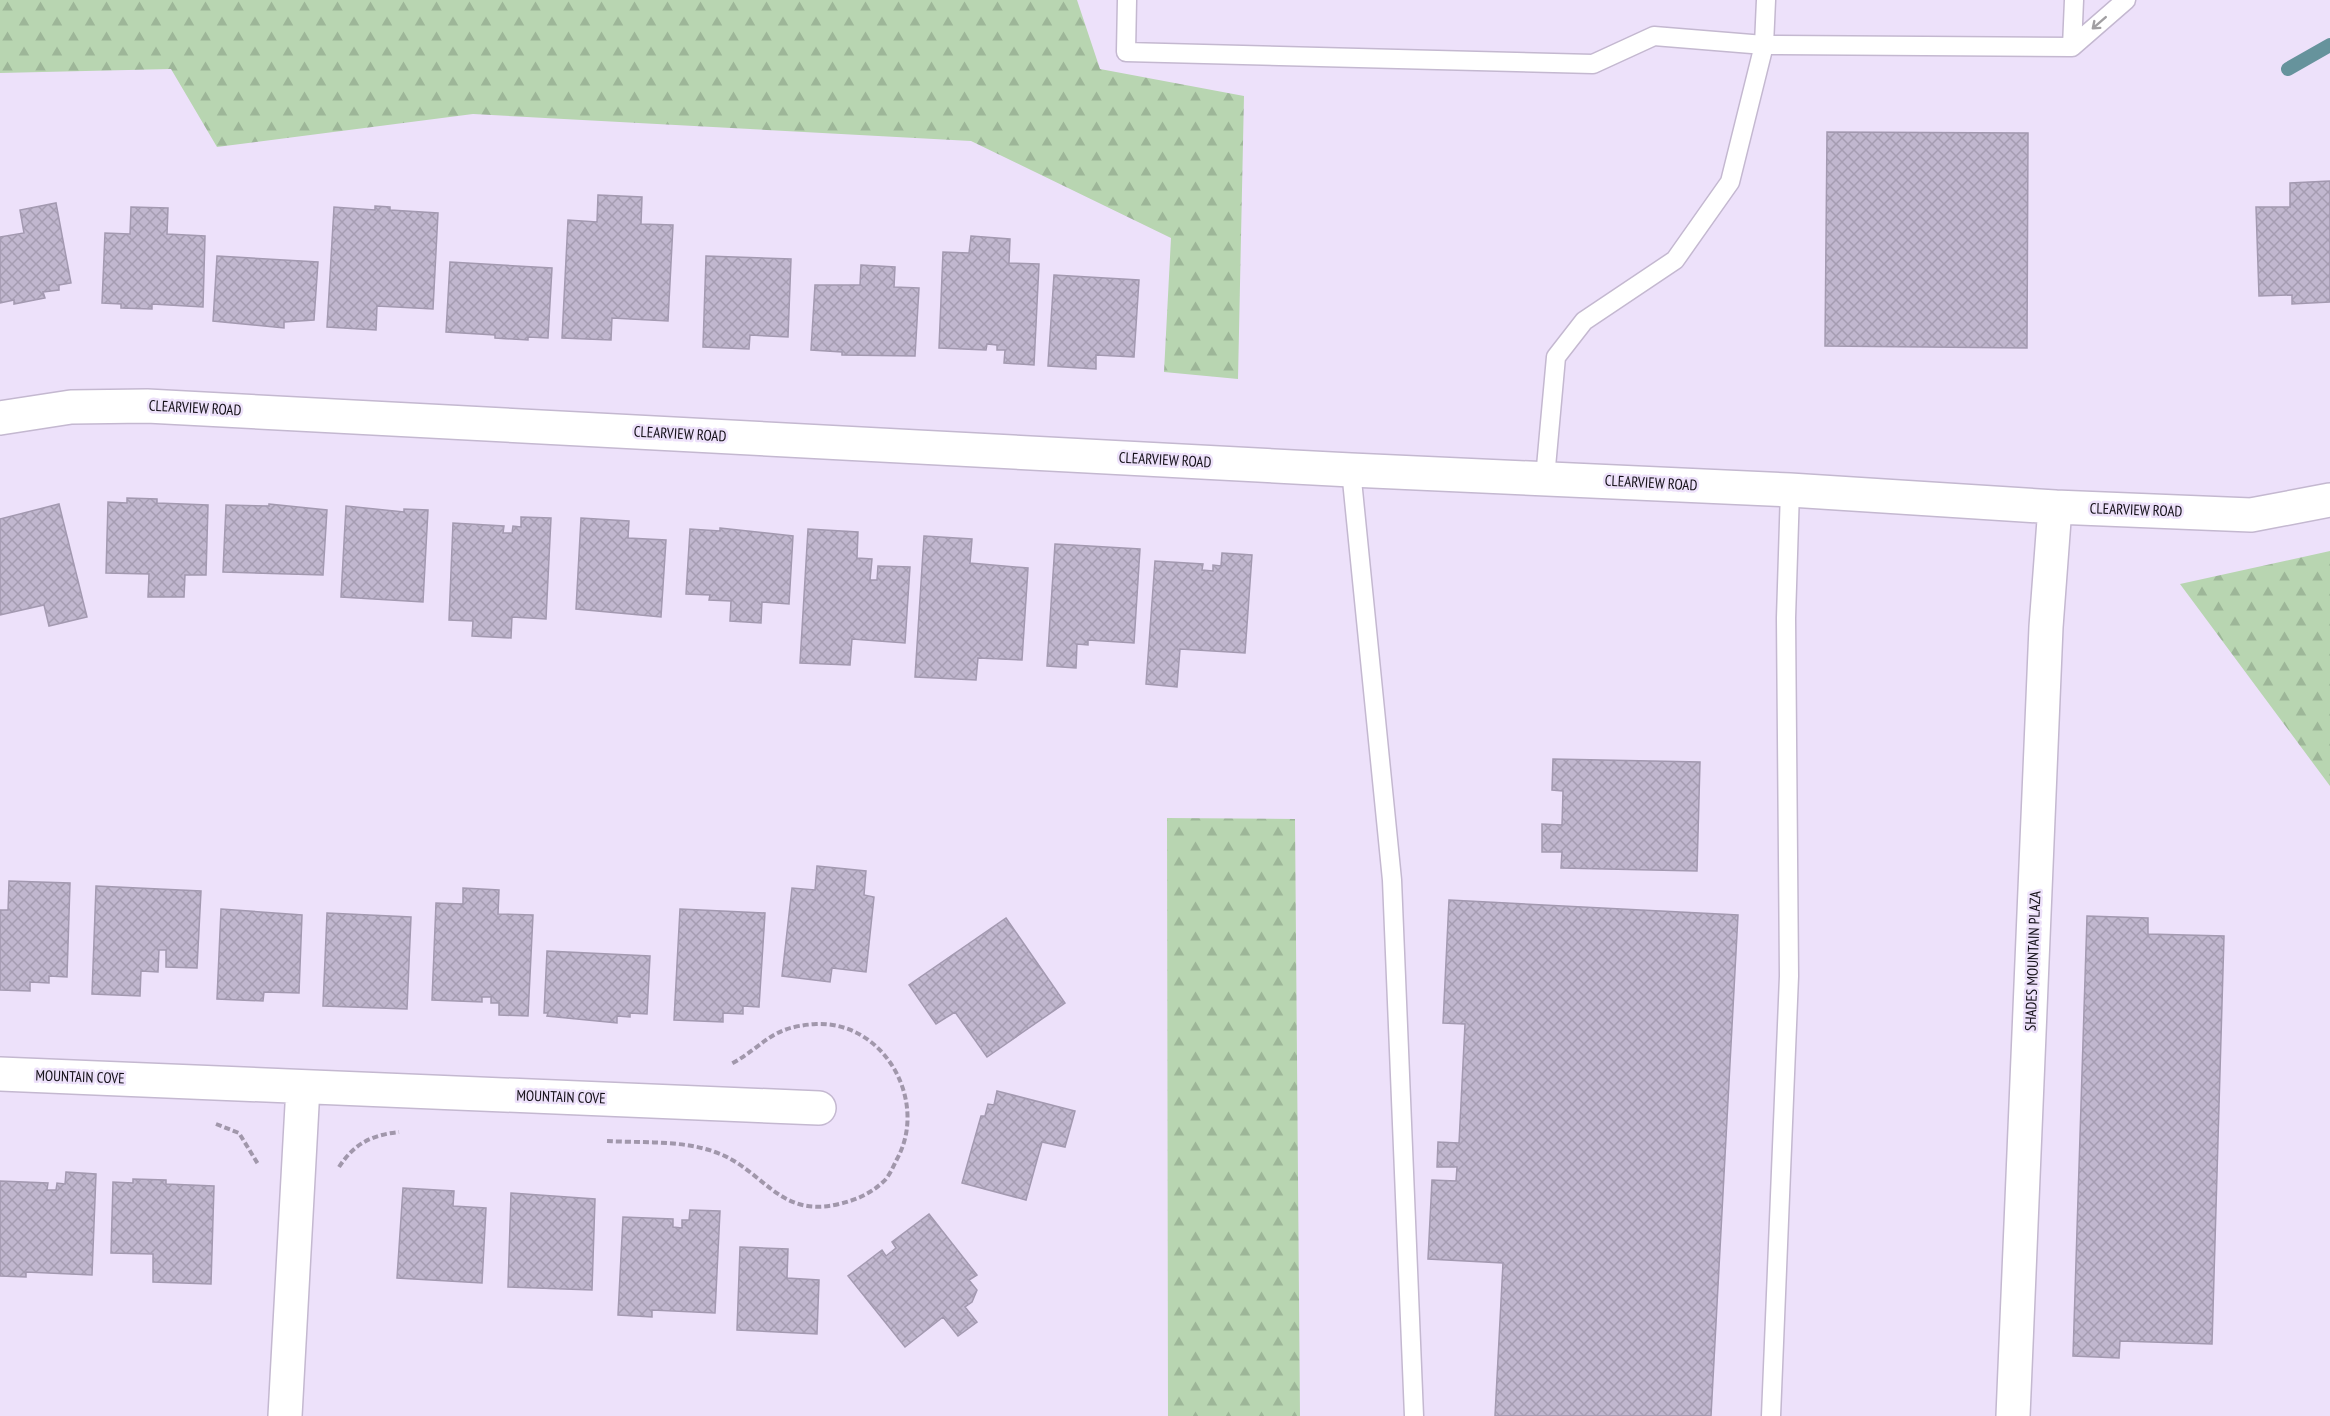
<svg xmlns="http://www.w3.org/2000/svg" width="2330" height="1416" font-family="'PT Sans Narrow',sans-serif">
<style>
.forest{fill:url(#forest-firs)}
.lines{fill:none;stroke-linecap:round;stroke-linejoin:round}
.stream{stroke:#66939c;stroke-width:14}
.building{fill:url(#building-cross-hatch);stroke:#a399b0;stroke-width:1.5}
.lane-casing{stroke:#c4b8d0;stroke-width:21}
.street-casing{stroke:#c4b8d0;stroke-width:36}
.path{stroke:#a197ab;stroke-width:4;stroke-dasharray:6 3;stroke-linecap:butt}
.lane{stroke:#fff;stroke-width:18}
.street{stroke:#fff;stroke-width:33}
.oneway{stroke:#a19fa2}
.labels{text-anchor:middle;stroke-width:5;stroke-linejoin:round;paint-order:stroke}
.street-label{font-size:15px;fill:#130f17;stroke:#ede1fa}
</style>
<defs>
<pattern id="forest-firs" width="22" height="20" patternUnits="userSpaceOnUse" patternTransform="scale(1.5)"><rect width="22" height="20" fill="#b8d5b1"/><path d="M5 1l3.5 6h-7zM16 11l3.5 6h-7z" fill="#9db698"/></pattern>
<pattern id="building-cross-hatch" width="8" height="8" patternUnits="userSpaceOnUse" patternTransform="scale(1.5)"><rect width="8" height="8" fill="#c1b7cf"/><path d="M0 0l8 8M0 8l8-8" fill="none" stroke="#a59cb1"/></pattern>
</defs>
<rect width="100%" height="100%" fill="#ede1fa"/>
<!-- forest -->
<path class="forest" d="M0,0H1077L1100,69L1244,96L1238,379L1164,372L1171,238L971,141L473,114L217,147L171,69L0,73Z
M2330,551V786L2180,584Z
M1167,818L1295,819L1300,1416H1168Z"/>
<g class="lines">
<!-- stream -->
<path class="stream" d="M2288,69L2330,45"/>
</g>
<!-- building -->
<path class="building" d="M1827,132L2028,133L2027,348L1825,346Z
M2330,181V302L2292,304V295L2259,296L2256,207H2290V183Z
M598,195L642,197L641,224L673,225L668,321L612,318L611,340L562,338L568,220L597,222Z
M56,203L71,283L59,285V290L43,292L45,298L14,304V300L0,303V237L24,233L20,210Z
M375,206L390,207V210L438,213L433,309L377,306L376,330L327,327L334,207L375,210Z
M131,207L168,208L167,234L205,236L203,307L152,304V309L121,308V304L102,303L105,233L130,234Z
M971,236L1010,239L1009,263L1039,264L1034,365L1004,363L1005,350H997V345L987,344L986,350L939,348L943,252L969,253Z
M217,256L318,262L314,320L284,322V328L213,321Z
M706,256L791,259L788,337L750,335L749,349L703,347Z
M450,262L552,268L548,338L528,337V340L495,338V335L446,332Z
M861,265L895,267L894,287L919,288L915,356L842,355V352L811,350L815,285H860Z
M1054,275L1139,280L1134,357L1096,355V369L1048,366Z
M127,498L157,499V503L208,505L206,575H185L184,597H148L149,574L106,573L108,502L127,503Z
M59,504L87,617L49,626L44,605L0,615V519Z
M269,504L327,510L323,575L223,572L226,505L269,506Z
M346,506L404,512V509L428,510L423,602L341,597Z
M521,517L551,518L546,619L512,617L511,638L472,636L473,621L449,620L453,523L504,526L503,533H512L513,526L521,527Z
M581,518L629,521L628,538L666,540L661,617L576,609Z
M720,528L793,536L789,604L762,602L761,623L730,621L731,601L709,600L710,595L686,594L690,529L720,531Z
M808,529L858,532L857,558L872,559L870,580H877L878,566L910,567L905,643L852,639L850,665L800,663Z
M924,536L972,539L970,563L1028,568L1022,660L978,658L976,680L915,677Z
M1055,544L1140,549L1134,643L1088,640V645L1077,644L1076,668L1047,666Z
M1222,553L1252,555L1245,653L1180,649L1177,687L1146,684L1155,561L1203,564L1202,570L1213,571V565L1221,566Z
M1553,759L1700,762L1697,871L1561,868L1562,852H1542V824L1562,825L1563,791L1552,790Z
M817,866L866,871L864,895L874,897L866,972L832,968L830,982L782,976L792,888L815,890Z
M9,881L70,883L67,977L49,976V983L30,982V991L0,990V910H8Z
M96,886L201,891L197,968L166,967V950H159L158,972L141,971L140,996L92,994Z
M463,888L499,890L498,914L533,915L528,1016L499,1015V1003H491V997H482V1002L432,1000L436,903L463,904Z
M1449,900L1738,915L1711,1416H1495L1503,1263L1428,1259L1432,1180L1456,1181L1457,1167H1437L1438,1142L1459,1143L1465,1024L1443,1023Z
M221,909L302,915L299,993L264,992L263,1001L217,999Z
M680,909L765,913L759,1007L743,1006V1014L723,1013V1022L674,1020Z
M327,913L411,917L407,1009L323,1006Z
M2087,916L2148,918V934L2224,936L2212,1344L2120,1341L2119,1358L2073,1356Z
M1006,918L1065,1003L987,1057L955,1012L936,1024L909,985Z
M547,951L650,956L647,1014L630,1013V1017L617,1016V1023L547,1016L548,1013H544Z
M997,1091L1075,1111L1065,1147L1042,1142L1026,1200L962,1183L981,1116H985L988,1104L994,1105Z
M66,1172L96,1174L92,1275L26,1272V1277L0,1276V1181L48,1183L47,1190H56L57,1183L65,1184Z
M133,1179L166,1180V1184L214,1186L211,1284L153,1282V1254L111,1253L113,1182L133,1183Z
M403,1188L454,1191L453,1206L486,1208L482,1283L397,1278Z
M511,1193L595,1199L592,1290L508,1287Z
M690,1210L720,1211L715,1313L652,1310V1317L618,1315L623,1217L673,1219V1227L682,1228V1220H689Z
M929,1214L977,1275L969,1280L977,1290L972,1302L965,1307L977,1322L958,1336L943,1317L905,1347L848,1276L882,1250L886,1256L896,1248L892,1242Z
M740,1247L788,1249L787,1278L819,1280L817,1334L737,1330Z"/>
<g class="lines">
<!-- lane casing -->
<g class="lane-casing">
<path id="lane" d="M1127,0L1126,52L1593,64L1654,36L1764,45L2072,47L2074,0
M2072,47L2126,0
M1351,470L1392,880L1414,1416
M1545,478L1556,357L1584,321L1675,260L1730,182L1764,45L1766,0
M1771,1416L1789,976L1786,618L1790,490"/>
</g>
<!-- street casing -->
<g class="street-casing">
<path id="street" d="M0,418L71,407L147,406L1351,470L1790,490L2055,507L2251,515L2330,500
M0,1074L819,1108
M285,1416L303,1087
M2013,1416L2046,627L2055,507"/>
</g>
<!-- path -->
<path class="path" d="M216,1124L239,1133L258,1164
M607,1141C642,1143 682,1140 715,1152C764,1169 778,1219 839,1204C856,1200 870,1194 883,1182C889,1177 893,1167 897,1159C929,1101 884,1021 816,1024C769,1027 766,1045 731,1064
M339,1167C354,1144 371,1135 399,1132"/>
<!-- lane -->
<use href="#lane" class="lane"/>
<!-- street -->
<use href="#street" class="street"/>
</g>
<!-- one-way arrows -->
<defs><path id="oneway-shaft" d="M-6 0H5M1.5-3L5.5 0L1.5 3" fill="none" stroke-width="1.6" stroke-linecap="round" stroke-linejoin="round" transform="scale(1.5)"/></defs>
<use class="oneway" href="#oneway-shaft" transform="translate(2099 23) rotate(139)"/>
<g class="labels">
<!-- street labels -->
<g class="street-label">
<text transform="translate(195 408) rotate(3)" y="5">CLEARVIEW ROAD</text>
<text transform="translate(680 434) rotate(3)" y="5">CLEARVIEW ROAD</text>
<text transform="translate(1165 460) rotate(3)" y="5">CLEARVIEW ROAD</text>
<text transform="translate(1651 483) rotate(3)" y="5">CLEARVIEW ROAD</text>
<text transform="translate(2136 510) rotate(2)" y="5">CLEARVIEW ROAD</text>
<text transform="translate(2033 961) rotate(-88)" y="5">SHADES MOUNTAIN PLAZA</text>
<text transform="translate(80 1077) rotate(2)" y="5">MOUNTAIN COVE</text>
<text transform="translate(561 1097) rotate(2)" y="5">MOUNTAIN COVE</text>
</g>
</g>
</svg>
